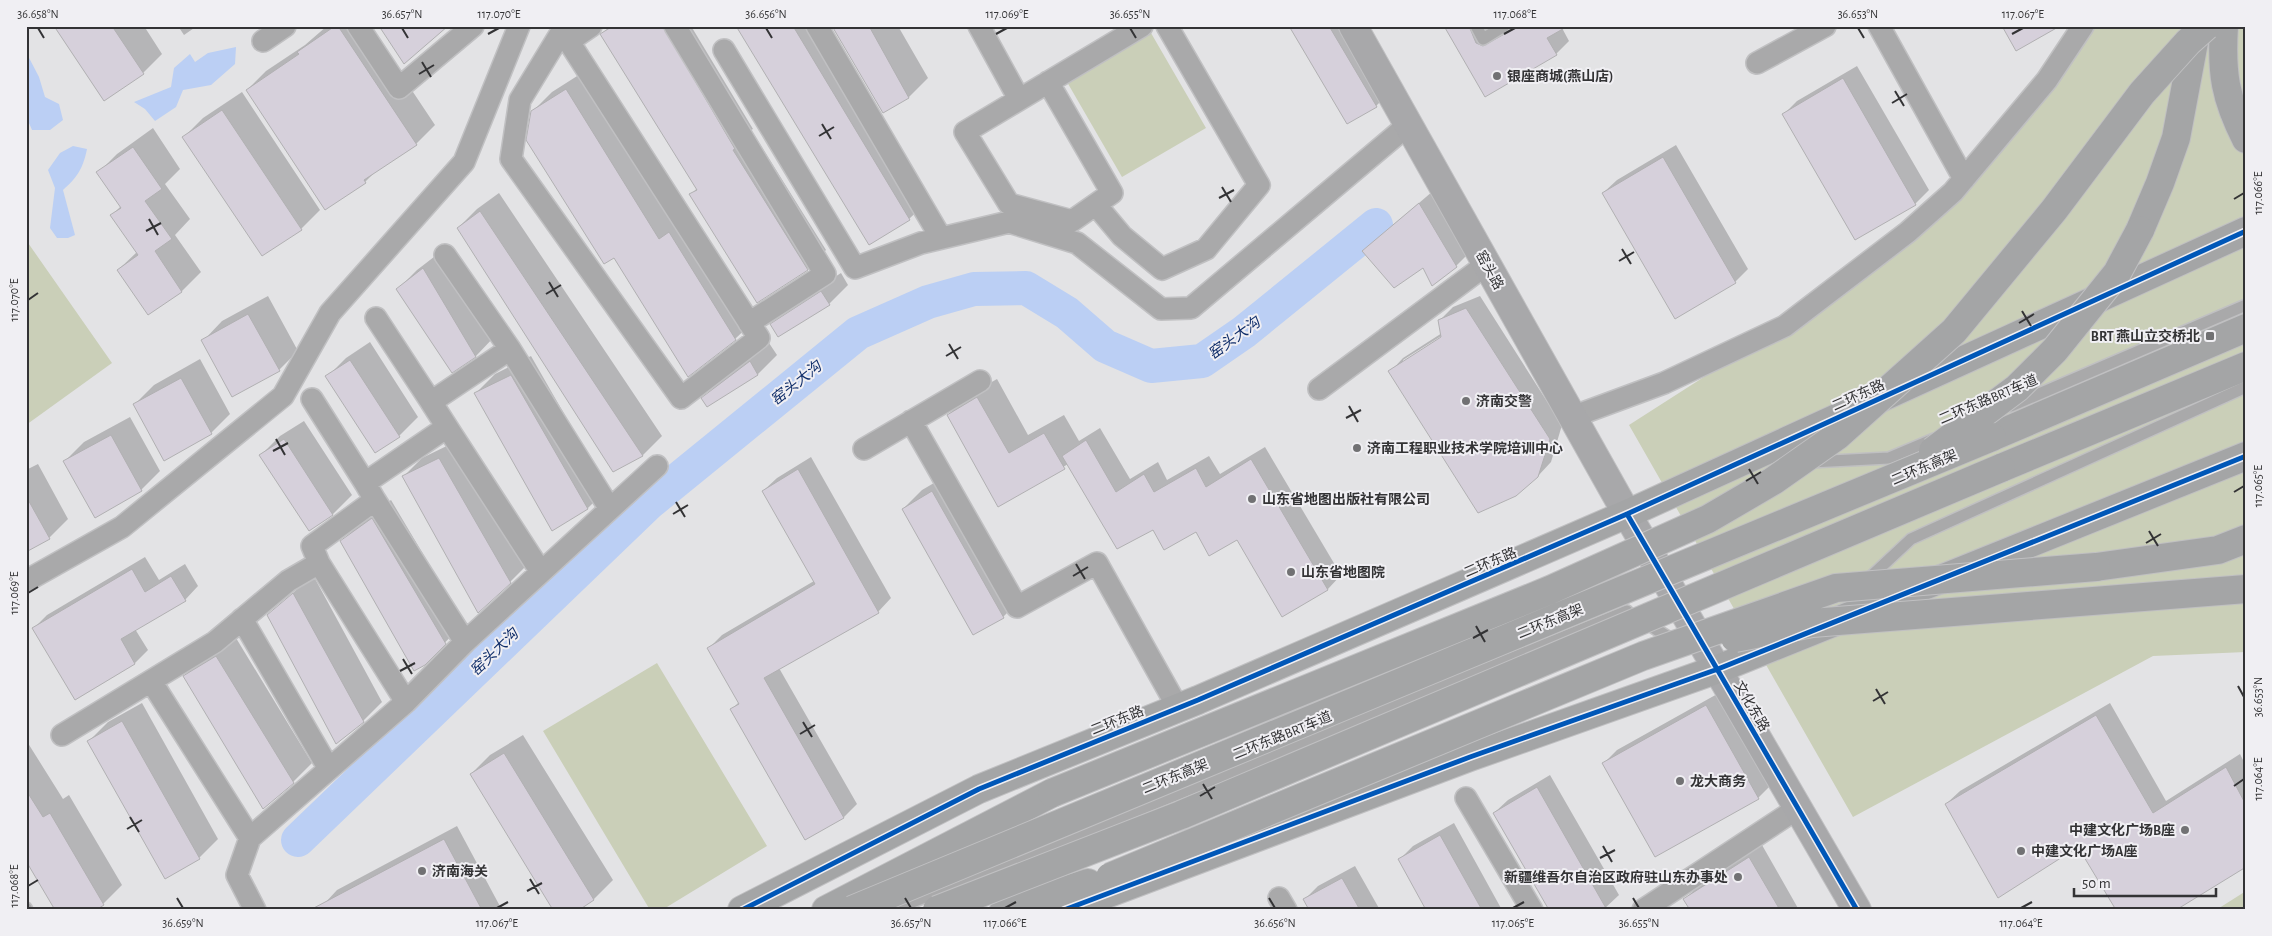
<svg xmlns="http://www.w3.org/2000/svg" width="2272" height="936" font-family="'Alegreya Sans','Noto Sans SC',sans-serif">
<style>
.green{fill:#cacfb8}
.water{fill:#bbcff4}
.shadow{fill:#0003;fill-rule:evenodd}
.lines{fill:none;stroke-linecap:round;stroke-linejoin:round}
.river{stroke:#bbcff4;stroke-width:34}
.building{fill:#d6d0db;stroke:#b1b0b2}
.service-casing{stroke:#c0c0c2;stroke-width:14}
.minor-casing{stroke:#c0c0c2;stroke-width:24}
.secondary-casing{stroke:#c0c0c2;stroke-width:30}
.trunk-casing{stroke:#c0c0c2;stroke-width:30}
.service{stroke:#a9a9aa;stroke-width:11}
.minor{stroke:#a9a9aa;stroke-width:21}
.secondary{stroke:#a8a8aa;stroke-width:28}
.trunk{stroke:#a4a5a6;stroke-width:28}
.trunk-bridge-casing{stroke:#c0c0c2;stroke-width:30;stroke-linecap:butt}
.trunk-bridge{stroke:#a4a5a6;stroke-width:28}
.cycleway-casing{stroke:#f0eff3;stroke-width:8}
.cycleway{stroke:#0057b8;stroke-width:5}
.ticks{fill:none;stroke:#333335;stroke-width:2}
.poi-dot{fill:#717173;stroke:#f0eff3;stroke-width:2}
.labels{text-anchor:middle;stroke-width:4;stroke-linejoin:round;paint-order:stroke}
.poi-label{font-size:14px;font-weight:bold;fill:#333335;stroke:#f0eff3;text-anchor:start}
.street-label{font-size:14px;fill:#333335;stroke:#f0eff3}
.water-label{font-size:15px;font-style:italic;fill:#102e6a;stroke:#f0eff3}
.neatline{fill:none;stroke:#333335;stroke-width:2}
.ticks-label{font-size:12px;text-anchor:middle;fill:#333335}
</style>
<rect width="100%" height="100%" fill="#e3e3e5"/>
<!-- green -->
<path class="green" d="M2079,26H2246V652L2153,656L1853,817L1629,425L1829,297L1944,215L2005,136Z
M1151,33L1206,128L1122,177L1067,82Z
M26,240L112,363L26,425Z
M657,663L767,846L662,910H650L543,731Z
M2246,891V910H2216Z"/>
<!-- water -->
<path class="water" d="M236,47L235,64L211,85L183,90L176,107L155,121L145,109L134,102L171,87L174,68L190,54L195,62L208,53Z
M26,52L39,77L45,97L59,104L63,120L50,130H32L26,116Z
M73,146L87,149C83,168 78,177 63,190L75,235L68,238H57L50,228L55,188L48,170L60,153Z"/>
<!-- shadow -->
<path class="shadow" d="M56,26H144L162,54L143,73Z
M178,26H197L184,35Z
M327,26H369L435,125L416,144L378,169L365,182L247,90L266,71L305,45Z
M610,26H691L753,129L751,130L826,250L807,269L691,195L697,188L601,35Z
M738,26H823L929,200L909,219Z
M834,26H898L928,78L909,97L883,112Z
M1290,26H1350L1389,93L1376,106Z
M1445,26H1488L1490,30L1498,34L1511,26H1565L1562,28L1569,41L1556,54L1486,95Z
M1857,66L1929,190L1915,204L1856,238L1784,114L1797,101Z
M585,71L755,320L735,339L688,375L614,256L532,112L552,92Z
M242,92L320,210L301,229L262,255L184,137L203,118Z
M153,128L180,169L165,184L190,219L175,235L201,272L182,291L148,313L118,270L137,252L112,215L121,206L98,173L117,154Z
M1676,145L1748,269L1735,282L1603,193L1617,180Z
M1433,191L1469,253L1456,266L1363,251Z
M499,193L662,436L643,455L614,470L458,228L477,209Z
M443,250L495,336L476,356L452,371L398,289L417,270Z
M841,273L848,285L829,304L772,324L791,305Z
M268,296L298,351L279,370L203,341L222,321Z
M1480,296L1562,425L1551,462L1538,476L1390,372L1403,358L1442,333L1440,320L1453,307ZM1446,333L1447,335L1403,363V360Z
M370,342L418,417L399,436L327,377L346,358Z
M769,343L777,355L758,374L707,405L703,398L722,379Z
M531,356L607,489L588,508L553,529L476,393L495,374Z
M200,359L230,414L211,433L135,404L154,385Z
M997,379L1028,435L1064,415L1079,441L1100,428L1130,479L1158,462L1167,480L1209,456L1220,474L1265,447L1341,575L1328,589L1282,616L1237,538L1196,530L1154,528L1068,464L999,506L948,415L967,396Z
M130,417L160,471L141,490L65,461L84,442Z
M304,421L352,495L333,514L309,530L261,455L280,436Z
M459,440L529,563L510,582L403,477L422,458Z
M811,457L891,598L878,612L779,668L857,804L844,817L805,838L731,710L740,701L708,649L722,635L814,581L763,491L777,478Z
M38,464L68,519L49,538L26,550V470Z
M951,473L1022,598L1003,617L903,509L922,490Z
M391,500L464,623L424,664L342,541L361,522Z
M145,557L159,580L185,564L198,586L185,600L135,629L148,650L135,663L76,699L34,628L47,615Z
M313,575L382,702L363,721L268,615Z
M236,638L312,763L293,782L184,676L203,657Z
M1719,693L1771,785L1758,798L1604,763L1617,750Z
M142,703L218,839L199,858L89,741L108,722Z
M2110,703L2166,801L2240,754L2246,766V865L2079,845L1946,804L1960,791Z
M523,735L613,880L594,899L576,910L471,774L490,755Z
M26,740L63,799L69,795L122,885L103,904L26,858Z
M1550,775L1619,895L1603,910L1494,813L1508,800Z
M1454,823L1502,910H1428L1399,860L1413,846Z
M457,826L502,910H327L324,904L337,890Z
M1762,845L1799,910H1691L1685,899L1698,886Z
M1355,866L1380,910H1311L1305,899L1318,886Z"/>
<g class="lines">
<!-- river -->
<path class="river" d="M298,840L649,503L858,333L928,302L974,289L1026,288L1067,313L1105,346L1151,366L1202,361L1244,332L1376,225"/>
</g>
<!-- building -->
<path class="building" d="M54,26H112L144,74L104,101Z
M335,26H338L417,145L364,180L366,183L325,210L246,90L299,54L297,52Z
M379,26H448L404,64Z
M613,26H663L735,149L733,150L808,270L757,303L689,194L697,190L600,34Z
M736,26H793L910,220L869,245Z
M832,26H869L909,98L883,113Z
M1289,26H1329L1377,107L1347,124Z
M1444,26H1469L1476,43L1483,46L1508,32L1511,26H1568L1547,38L1557,55L1485,97Z
M2002,26H2060L2016,51Z
M1843,78L1916,205L1855,240L1782,114Z
M566,89L659,239L669,232L736,340L688,377L614,258L604,264L526,140L531,111Z
M222,110L302,230L262,256L182,137Z
M133,147L162,189L145,201L172,239L155,251L182,292L148,315L117,270L138,255L110,215L121,208L96,172Z
M1663,157L1736,283L1675,319L1602,193Z
M1419,203L1457,267L1432,286L1423,268L1394,288L1362,251Z
M480,211L643,456L613,472L457,228Z
M423,268L476,357L452,373L396,289Z
M821,291L830,305L778,337L770,324Z
M1466,308L1550,439L1538,477L1516,496L1478,513L1388,371L1441,337L1438,320Z
M248,314L280,371L232,397L201,340Z
M350,360L400,437L375,453L325,376Z
M750,361L758,375L707,407L701,398Z
M511,375L588,509L552,531L474,393Z
M181,378L212,434L164,461L133,404Z
M977,397L1009,453L1044,433L1065,469L998,507L947,415Z
M111,435L142,491L95,518L63,461Z
M284,439L333,515L309,531L259,455Z
M1086,440L1116,492L1144,474L1154,492L1196,468L1206,487L1251,459L1328,590L1282,617L1237,540L1209,556L1196,532L1164,550L1153,530L1117,549L1062,456Z
M439,458L511,583L478,613L402,476Z
M798,469L879,613L764,678L844,818L805,840L730,709L739,704L707,648L815,584L762,491Z
M932,491L1004,618L973,635L902,509Z
M26,496L50,539L26,552Z
M372,518L446,644L425,665L414,671L340,541Z
M132,569L145,592L171,576L186,601L121,639L135,664L75,700L32,628Z
M293,593L364,722L336,744L267,615Z
M216,656L294,783L263,809L183,676Z
M1706,705L1759,799L1655,857L1602,763Z
M2096,715L2153,813L2226,767L2246,805V867L2176,910H2116L2078,847L1998,898L1945,804Z
M122,721L200,859L165,879L87,741Z
M504,753L594,900L579,910H553L470,774Z
M1537,787L1607,910H1549L1493,813Z
M26,790L43,817L50,813L104,905L96,910H55L26,861Z
M1440,835L1482,910H1426L1398,859Z
M444,839L482,910H310Z
M1749,857L1780,910H1690L1683,899Z
M1342,878L1360,910H1309L1303,899Z"/>
<g class="lines">
<!-- service casing -->
<g class="service-casing">
<path id="service" d="M1476,26L1483,39L1504,26
M2011,406L2246,305
M1811,462L1889,458L1934,439
M1866,581L1911,539L2246,387
M1643,621L1676,642
M26,908L27,910
M893,910L1627,611"/>
</g>
<!-- minor casing -->
<g class="minor-casing">
<path id="minor" d="M358,26L399,88L473,26
M675,26L825,274L749,323
M817,26L941,238
M979,26L1019,99
M1879,26L1964,179
M562,31L759,338L681,398L511,159L520,100L562,31L565,26
M263,41L285,26
M569,41L591,26
M724,50L855,268L921,243L1009,222L1077,243L1161,309L1191,308L1408,125
M1757,63L1825,26
M1048,82L1112,193L1072,221L1009,204L965,132L1142,26
M1096,205L1122,236L1162,269L1206,249L1259,185L1167,26
M445,255L510,349L610,509
M376,318L431,402
M1319,389L1487,264
M312,399L365,483
M1572,417L1664,383L1785,326L1908,232L1953,192L2047,80L2083,26
M911,421L1017,607L1097,563L1178,708
M447,427L541,572
M864,449L980,381
M375,500L465,642
M319,563L406,702
M26,581L122,527L283,396L330,313L464,162L519,26
M242,619L329,769
M151,681L250,838L237,875L255,910
M62,735L215,642L288,581L319,563L312,546L375,500L365,483L447,427L431,402L510,349
M1466,798L1532,910
M250,838L406,702L465,642L657,466
M1279,898L1286,910
M1643,910L1798,808"/>
</g>
<!-- secondary casing -->
<g class="secondary-casing">
<path id="secondary" d="M1353,26L1627,514L1857,910"/>
</g>
<!-- trunk casing -->
<g class="trunk-casing">
<path id="trunk" d="M2224,26C2221,73 2225,98 2246,139
M2140,230L2160,183L2176,138L2197,26
M1992,437L2246,328
M2001,468L2246,366
M2096,567L2218,550L2246,539
M742,910L979,789L1198,700L1627,514L2246,231
M826,910L1052,793
M1004,910L1088,883
M1064,910L1470,757L1718,669L2246,456"/>
</g>
<!-- service -->
<use href="#service" class="service"/>
<!-- minor -->
<use href="#minor" class="minor"/>
<!-- secondary -->
<use href="#secondary" class="secondary"/>
<!-- trunk -->
<use href="#trunk" class="trunk"/>
<!-- trunk-bridge casing -->
<g class="trunk-bridge-casing">
<path id="trunk-bridge" d="M1933,451L2017,388L2055,350L2117,273L2140,230
M1735,638L1812,623L2246,589
M1052,793L1550,590L1708,519L1773,481L1837,436L1954,331L2054,210L2142,93L2188,42L2206,26
M1110,877L1643,656L1836,588L2096,567
M852,910L1992,437
M937,910L1181,815L2001,468"/>
</g>
<!-- trunk-bridge -->
<use href="#trunk-bridge" class="trunk-bridge"/>
<!-- cycleway casing -->
<g class="cycleway-casing">
<path id="cycleway" d="M1627,514L1857,910
M742,910L979,789L1198,700L1627,514L2246,231
M1064,910L1470,757L1718,669L2246,456"/>
</g>
<!-- cycleway -->
<use href="#cycleway" class="cycleway"/>
</g>
<!-- ticks -->
<path class="ticks" d="M38,28L44,38M402,28L408,38M766,28L772,38M1130,28L1136,38M1858,28L1864,38M488,34L499,28M996,34L1007,28M1504,34L1515,28M2012,34L2023,28M422,62L431,77M419,74L434,65M1895,91L1904,106M1892,103L1907,94M822,124L831,139M819,136L834,127M1222,187L1231,202M1219,198L1234,190M2234,199L2244,193M149,219L158,235M146,231L161,223M1622,249L1631,264M1619,261L1634,252M549,282L558,297M546,294L561,285M28,300L38,293M2022,311L2031,326M2019,323L2034,314M949,344L958,359M946,356L961,347M1349,406L1358,422M1346,418L1361,410M276,439L285,455M273,451L288,443M1749,469L1758,484M1746,481L1761,472M2234,492L2244,486M676,502L685,517M673,514L688,505M2149,531L2158,546M2146,543L2161,534M1076,564L1085,579M1073,576L1088,567M28,593L38,587M1476,626L1485,642M1473,638L1488,630M403,659L412,674M400,671L415,663M2238,686L2244,697M1876,689L1885,704M1873,701L1888,692M803,722L812,737M800,734L815,725M1203,784L1212,799M2234,786L2244,779M1200,796L1215,787M130,817L139,832M127,829L142,820M1603,846L1612,862M1600,858L1615,850M530,879L539,894M28,886L38,880M527,891L542,883M177,898L183,908M905,898L911,908M1269,898L1275,908M1633,898L1639,908M497,908L508,902M1005,908L1016,902M1513,908L1524,902M2021,908L2032,902"/>
<!-- markers -->
<g class="poi-dot">
<circle cx="1497" cy="76" r="5"/>
<rect x="2205" y="331" width="10" height="10" rx="2.5"/>
<circle cx="1466" cy="401" r="5"/>
<circle cx="1357" cy="448" r="5"/>
<circle cx="1252" cy="499" r="5"/>
<circle cx="1291" cy="572" r="5"/>
<circle cx="1680" cy="781" r="5"/>
<circle cx="2185" cy="830" r="5"/>
<circle cx="2021" cy="851" r="5"/>
<circle cx="422" cy="871" r="5"/>
<circle cx="1738" cy="877" r="5"/>
</g>
<g class="labels">
<!-- poi labels -->
<g class="poi-label">
<text x="1507" y="81">银座商城(燕山店)</text>
<text x="2200" y="341" text-anchor="end">BRT 燕山立交桥北</text>
<text x="1476" y="406">济南交警</text>
<text x="1367" y="453">济南工程职业技术学院培训中心</text>
<text x="1262" y="504">山东省地图出版社有限公司</text>
<text x="1301" y="577">山东省地图院</text>
<text x="1690" y="786">龙大商务</text>
<text x="2175" y="835" text-anchor="end">中建文化广场B座</text>
<text x="2031" y="856">中建文化广场A座</text>
<text x="432" y="876">济南海关</text>
<text x="1728" y="882" text-anchor="end">新疆维吾尔自治区政府驻山东办事处</text>
</g>
<!-- street labels -->
<g class="street-label">
<text transform="translate(1490 270) rotate(61)" y="5">窑头路</text>
<text transform="translate(1858 395) rotate(-24)" y="5">二环东路</text>
<text transform="translate(1988 399) rotate(-23)" y="5">二环东路BRT车道</text>
<text transform="translate(1924 467) rotate(-23)" y="5">二环东高架</text>
<text transform="translate(1490 562) rotate(-23)" y="5">二环东路</text>
<text transform="translate(1550 621) rotate(-22)" y="5">二环东高架</text>
<text transform="translate(1752 706) rotate(60)" y="5">文化东路</text>
<text transform="translate(1117 720) rotate(-22)" y="5">二环东路</text>
<text transform="translate(1282 735) rotate(-22)" y="5">二环东路BRT车道</text>
<text transform="translate(1175 776) rotate(-22)" y="5">二环东高架</text>
</g>
<!-- water labels -->
<g class="water-label">
<text transform="translate(1234 338) rotate(-36)" y="5">窑头大沟</text>
<text transform="translate(796 383) rotate(-39)" y="5">窑头大沟</text>
<text transform="translate(494 652) rotate(-44)" y="5">窑头大沟</text>
</g>
</g>
<!-- border -->
<rect width="2272" height="936" fill="none" stroke="#f0eff3" stroke-width="55"/>
<!-- scale -->
<path d="M2074 888v8h142v-8" fill="none" stroke="#333335" stroke-width="2.5"/>
<text x="2082" y="888" font-size="15" fill="#333335" stroke="#f0eff3" stroke-width="4" paint-order="stroke">50 m</text>
<rect x="28" y="28" width="2216" height="880" class="neatline"/>
<g class="ticks-label">
<text x="38" y="18">36.658°N</text>
<text x="402" y="18">36.657°N</text>
<text x="499" y="18">117.070°E</text>
<text x="766" y="18">36.656°N</text>
<text x="1007" y="18">117.069°E</text>
<text x="1130" y="18">36.655°N</text>
<text x="1515" y="18">117.068°E</text>
<text x="1858" y="18">36.653°N</text>
<text x="2023" y="18">117.067°E</text>
<text transform="translate(2258 193) rotate(-90)" y="4">117.066°E</text>
<text transform="translate(14 300) rotate(-90)" y="4">117.070°E</text>
<text transform="translate(2258 486) rotate(-90)" y="4">117.065°E</text>
<text transform="translate(14 593) rotate(-90)" y="4">117.069°E</text>
<text transform="translate(2258 697) rotate(-90)" y="4">36.653°N</text>
<text transform="translate(2258 779) rotate(-90)" y="4">117.064°E</text>
<text transform="translate(14 886) rotate(-90)" y="4">117.068°E</text>
<text x="183" y="927">36.659°N</text>
<text x="497" y="927">117.067°E</text>
<text x="911" y="927">36.657°N</text>
<text x="1005" y="927">117.066°E</text>
<text x="1275" y="927">36.656°N</text>
<text x="1513" y="927">117.065°E</text>
<text x="1639" y="927">36.655°N</text>
<text x="2021" y="927">117.064°E</text>
</g>
</svg>
